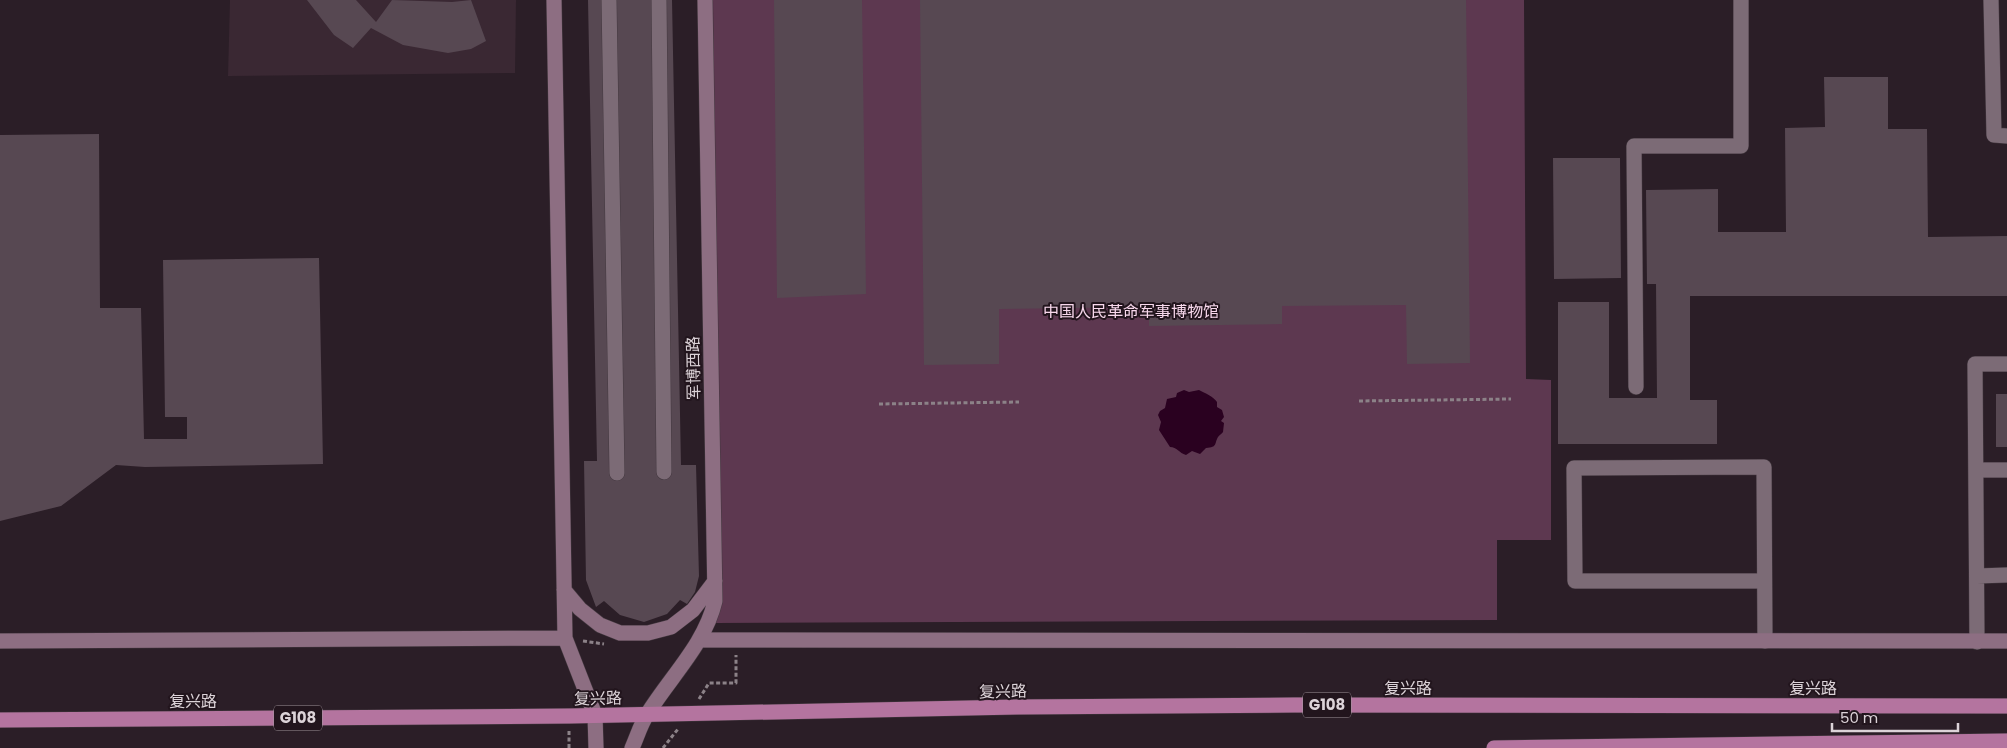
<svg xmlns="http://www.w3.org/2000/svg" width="2007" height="748" font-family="Poppins,'Noto Sans SC',sans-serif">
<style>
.built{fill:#3a2833}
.green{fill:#5d3850}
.water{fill:#2a0120}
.building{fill:#574852}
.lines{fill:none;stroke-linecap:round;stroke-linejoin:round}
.street-casing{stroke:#443940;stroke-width:16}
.secondary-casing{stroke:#443940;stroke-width:16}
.highway-casing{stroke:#443940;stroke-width:16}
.path{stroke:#8c8288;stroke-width:3;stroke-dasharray:4 2.5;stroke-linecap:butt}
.street{stroke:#7c6b76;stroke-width:15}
.secondary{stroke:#8d6e82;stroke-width:15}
.highway{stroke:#b4749f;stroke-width:15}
.labels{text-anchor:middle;stroke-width:4;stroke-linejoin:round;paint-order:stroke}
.shield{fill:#22151d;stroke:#a49aa0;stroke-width:1}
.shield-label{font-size:15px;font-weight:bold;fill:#dcd3d8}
.park-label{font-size:16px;fill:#f8d8ec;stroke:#22151d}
.street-label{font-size:16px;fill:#dcd3d8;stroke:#22151d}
</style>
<rect width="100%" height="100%" fill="#2b1e27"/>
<!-- built -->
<path class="built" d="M230,0H516L515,73L228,76Z"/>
<!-- green -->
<path class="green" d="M713,0H1524L1526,379L1551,380V540H1497V620L715,623Z"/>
<!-- water -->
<path class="water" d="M1184,390L1189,392L1199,390C1205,393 1214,397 1217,402V407L1222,410L1224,417L1221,421L1224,423L1223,432C1222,434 1219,435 1218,437C1214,444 1218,447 1206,448L1200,454L1192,451L1186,455C1179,453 1177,447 1170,447L1159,430L1161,422L1158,415L1160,411L1165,408L1167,399L1176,397L1177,393Z"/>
<!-- building -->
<path class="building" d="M307,0H356L376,22L392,0L452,2L471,0L486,41L471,49L448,53L403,45L371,28L353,48L334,35Z
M588,0H672L681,465H696L699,576L695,592L687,604L680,600L667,614L644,622L620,615L604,601L596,607L586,580L584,461H597Z
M774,0H862L866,294L777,298Z
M920,0H1466L1470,363L1407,364L1406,305L1282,306V324L1149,326V307L999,309V364L924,365Z
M1824,77H1888V129H1927L1928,237L2007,236V296H1690V400H1717V444H1558V302H1609V398H1657L1656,284H1647L1646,190L1718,189V232H1786L1785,128L1825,127Z
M99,134L100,308H141L144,439H187V417H165L163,260L319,258L323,464L145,467L116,465L61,506L0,521V135Z
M1553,158H1620L1621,278L1554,279Z
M1996,394H2007V447H1996Z"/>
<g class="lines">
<!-- street casing -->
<g class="street-casing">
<path id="street" d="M609,0L617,473
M659,0L664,472
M1991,0L1994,135L2007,136
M1636,387L1634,146H1741V0
M1976,470H2007
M1977,576L2007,575
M1763,581H1575L1574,468L1764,467L1765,641
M1977,642L1975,364H2007"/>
</g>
<!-- secondary casing -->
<g class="secondary-casing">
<path id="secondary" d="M554,0L565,638L595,715L596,748
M564,590L580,609L600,625L620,633H648L671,627L693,610L715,581
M700,640L2007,641
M0,641L565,638
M632,748C637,737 641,723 648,713C671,676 705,644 715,601L705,0"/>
</g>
<!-- highway casing -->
<g class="highway-casing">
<path id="highway" d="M0,720L570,716L1017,707L1294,705L2007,706
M1494,748L2007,741"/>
</g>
<!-- path -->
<path class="path" d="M1359,401L1511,399
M879,404L1019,402
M583,641L604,644
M699,699L709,683H736V655
M569,748V731
M663,748L678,729"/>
<!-- street -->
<use href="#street" class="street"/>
<!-- secondary -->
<use href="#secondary" class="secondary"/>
<!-- highway -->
<use href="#highway" class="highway"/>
</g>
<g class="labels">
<!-- shield labels -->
<g class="shield">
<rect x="1303" y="692.5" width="48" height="25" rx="4"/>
<rect x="274" y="705.5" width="48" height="25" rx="4"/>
</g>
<g class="shield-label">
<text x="1327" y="710">G108</text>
<text x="298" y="723">G108</text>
</g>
<!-- park labels -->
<g class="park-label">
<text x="1131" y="317">中国人民革命军事博物馆</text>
</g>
<!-- street labels -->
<g class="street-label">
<text transform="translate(693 368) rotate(-91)" y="6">军博西路</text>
<text x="1408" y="694">复兴路</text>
<text x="1813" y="694">复兴路</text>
<text transform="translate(1003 691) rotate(-1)" y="6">复兴路</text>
<text transform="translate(598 698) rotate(-1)" y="6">复兴路</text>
<text x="193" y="707">复兴路</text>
</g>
</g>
<!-- scale -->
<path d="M1832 723v8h126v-8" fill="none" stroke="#dcd3d8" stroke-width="2.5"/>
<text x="1840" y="723" font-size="15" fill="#dcd3d8" stroke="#22151d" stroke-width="4" paint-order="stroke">50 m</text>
</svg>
